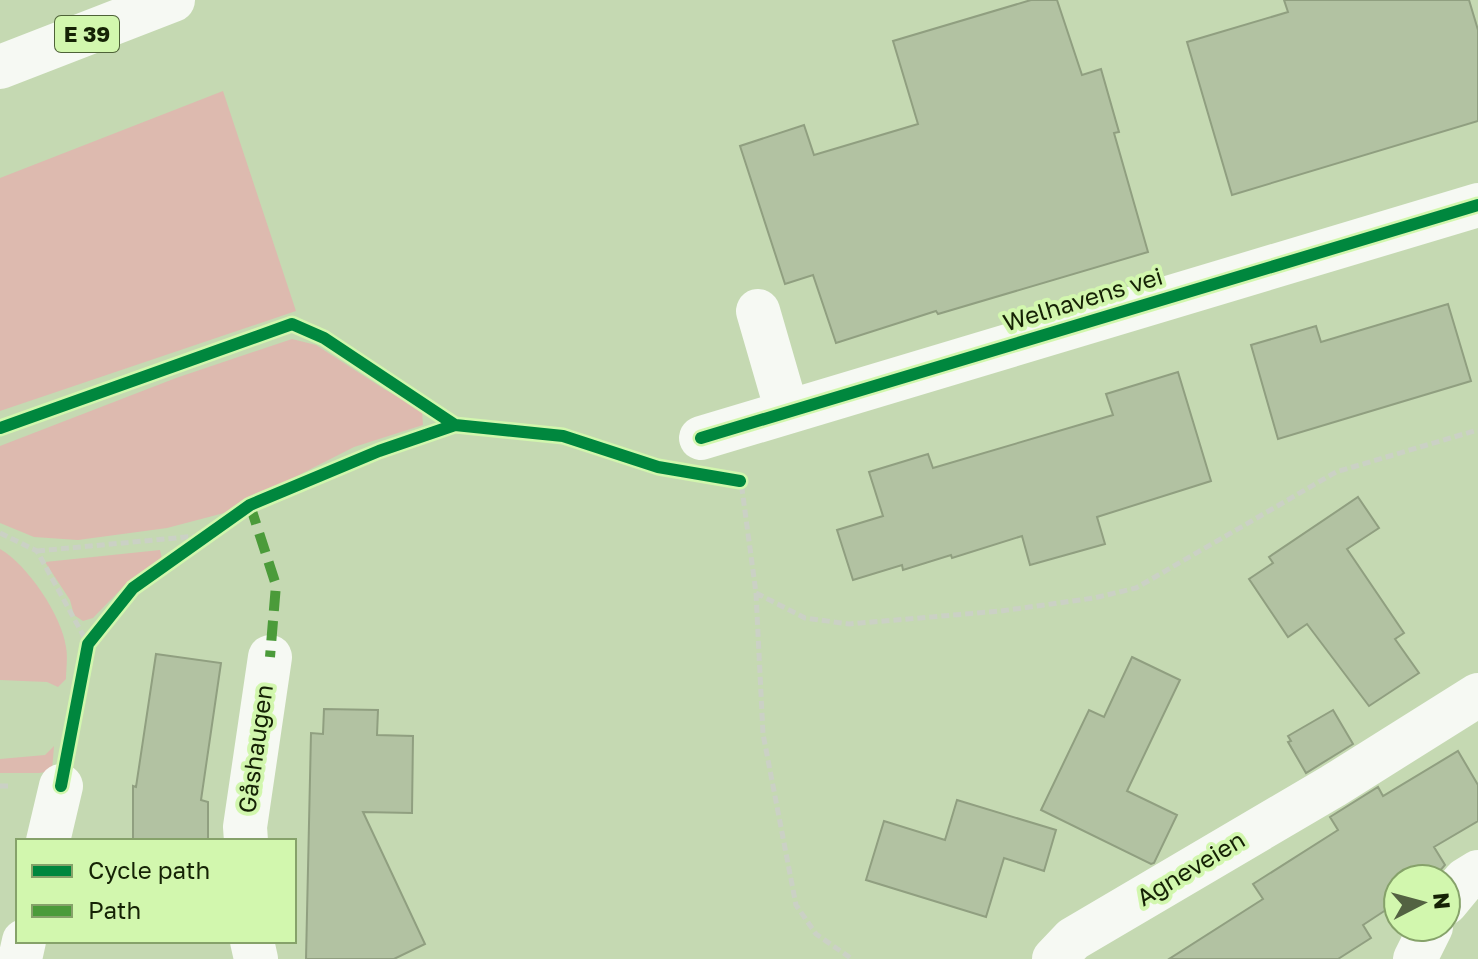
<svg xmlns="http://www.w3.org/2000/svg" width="1478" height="959" font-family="'Golos Text',sans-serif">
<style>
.green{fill:#ddbaaf}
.building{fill:#b2c2a2;stroke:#909f80;stroke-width:2}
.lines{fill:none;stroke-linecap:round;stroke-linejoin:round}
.path{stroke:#cbd1c5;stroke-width:5;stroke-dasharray:8 4;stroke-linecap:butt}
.minor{stroke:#f6f9f3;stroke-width:44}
.highway{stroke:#f6f9f3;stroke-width:44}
.quiet{stroke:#4b9b3a;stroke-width:10;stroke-dasharray:20 10;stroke-linecap:butt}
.cycleway-casing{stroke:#d2f7ae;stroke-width:17}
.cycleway{stroke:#00873e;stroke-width:12}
.labels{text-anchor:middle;stroke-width:8;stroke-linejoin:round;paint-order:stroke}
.shield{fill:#d2f7ae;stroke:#4e6238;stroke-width:2}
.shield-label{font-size:22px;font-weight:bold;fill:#152205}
.street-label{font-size:24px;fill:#152205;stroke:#d2f7ae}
</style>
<rect width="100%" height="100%" fill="#c5d9b2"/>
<!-- green -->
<path class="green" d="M223,91L296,311L0,411V178Z
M292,339L316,345L384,389L422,410L423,425L354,447L224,513L167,528L78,540L34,537L0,523V446L176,378Z
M0,549C27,564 62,616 66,647C68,657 66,669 66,679L58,687L47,682L0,680Z
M160,550L162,559L124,586L93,618L83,621L74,615L70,600L45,562Z
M54,746L52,771L39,773H0V759L45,755Z"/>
<!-- building -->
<path class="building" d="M1031,0H1057L1082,75L1101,69L1119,132L1114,133L1148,252L938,314L936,311L836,343L813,275L785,284L740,146L804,125L814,155L918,124L893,41Z
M1284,0H1469L1478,30V121L1232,195L1187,42L1288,12Z
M1448,304L1471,381L1278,439L1251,345L1316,326L1321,342Z
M1178,372L1211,481L1097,517L1105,544L1030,565L1022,536L952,558L951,555L903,570L902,565L853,580L837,530L883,516L869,472L928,454L933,468L1113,415L1106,394Z
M1358,497L1379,528L1347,549L1404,633L1395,639L1419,673L1369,706L1307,624L1288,637L1249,579L1273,563L1269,557Z
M156,654L221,663L201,800L208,802V841H133V786L136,787Z
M1132,657L1180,680L1127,791L1177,815L1154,863L1151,864L1041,810L1089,710L1104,717Z
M324,709L378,710L377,735L413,736L412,813L363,812L425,944L394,959H306L311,733L323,734Z
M1333,710L1353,744L1306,773L1288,742L1291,741L1288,736Z
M1458,751L1478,785V821L1434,847L1445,865L1433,879H1398V902L1363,925L1371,938L1338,959H1169L1263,899L1253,884L1338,830L1330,817L1378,787L1383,796Z
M957,800L1056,830L1044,871L1004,858L986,917L866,880L884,821L945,840Z"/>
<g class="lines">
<!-- path -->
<path class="path" d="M740,474L756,593L763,734L796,905L816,934L852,959
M0,533L37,551L88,644
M37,551L208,535
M756,593L805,618L849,624L1001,611L1094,598L1136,588L1336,472L1474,431H1478
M0,786H12"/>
<!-- minor -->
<path class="minor" d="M758,311L787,411
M701,438L1478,205
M48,841L61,786
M246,841L245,827L270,657
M1446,903L1465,880L1478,872
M252,941L256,959
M20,959L24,941
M1054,959L1073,939L1333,786L1478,695
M1415,959L1431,927"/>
<!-- highway -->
<path class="highway" d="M0,67L173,0"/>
<!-- quiet -->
<path class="quiet" d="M250,505L276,585L270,657"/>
<!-- cycleway casing -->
<g class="cycleway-casing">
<path id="cycleway" d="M0,428L292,324L324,338L455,425
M701,438L1478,205
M61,786L88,644L133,588L250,505L379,451L455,425L563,436L658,467L740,481"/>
</g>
<!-- cycleway -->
<use href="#cycleway" class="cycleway"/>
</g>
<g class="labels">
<!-- shield labels -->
<rect class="shield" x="55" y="16" width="64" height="36" rx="6"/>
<g class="shield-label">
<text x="87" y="42">E 39</text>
</g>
<!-- street labels -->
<g class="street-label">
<text transform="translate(1083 300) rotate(-17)" y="8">Welhavens vei</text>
<text transform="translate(256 749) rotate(-82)" y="8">Gåshaugen</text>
<text transform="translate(1191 869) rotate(-31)" y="8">Agneveien</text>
</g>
</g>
<!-- legend -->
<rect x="16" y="839" width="280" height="104" fill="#d2f7ae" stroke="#86a26a" stroke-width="2"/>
<rect x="32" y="865" width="40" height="12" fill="#00873e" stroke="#86a26a" stroke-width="2"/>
<text x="88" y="879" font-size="24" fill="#152205">Cycle path</text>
<rect x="32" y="905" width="40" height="12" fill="#4b9b3a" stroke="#86a26a" stroke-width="2"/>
<text x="88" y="919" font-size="24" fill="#152205">Path</text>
<!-- north arrow -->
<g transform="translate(1422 903) rotate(84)"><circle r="38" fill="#d2f7ae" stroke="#86a26a" stroke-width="2"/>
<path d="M0-6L14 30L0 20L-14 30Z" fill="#536242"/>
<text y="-12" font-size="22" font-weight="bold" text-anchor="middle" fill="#152205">N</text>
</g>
</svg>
